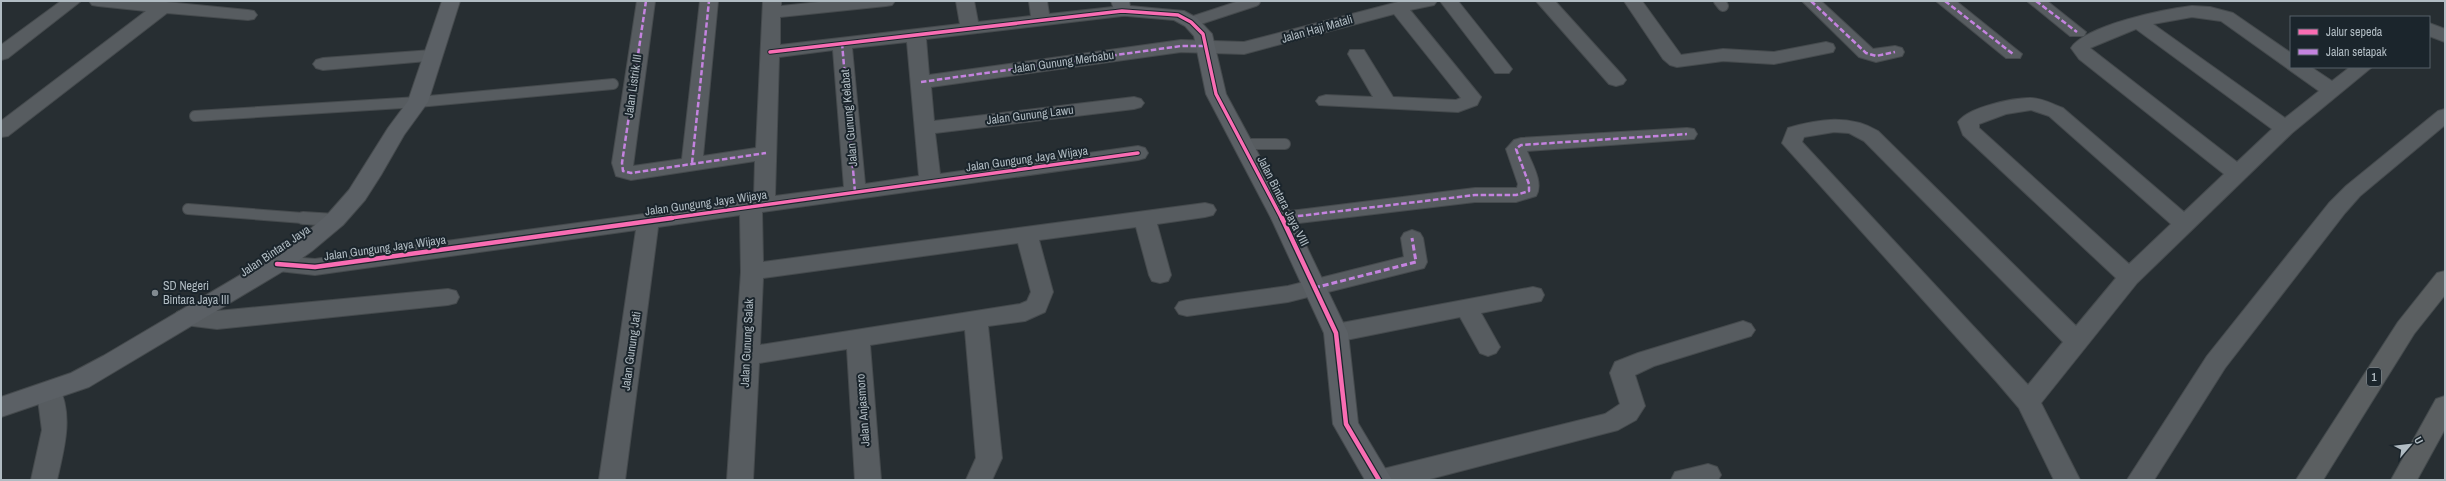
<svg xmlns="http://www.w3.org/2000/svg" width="2446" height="481" font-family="'Archivo Narrow',sans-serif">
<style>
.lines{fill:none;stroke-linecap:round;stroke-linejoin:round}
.lane-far1-casing{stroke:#454a4d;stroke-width:12}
.lane-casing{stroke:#454a4d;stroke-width:14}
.street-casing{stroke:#454a4d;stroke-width:2}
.secondary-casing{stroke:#454a4d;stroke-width:2}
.highway-casing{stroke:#444a4d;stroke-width:2}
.lane-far1{stroke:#575c60;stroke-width:10}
.lane{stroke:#575c60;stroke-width:12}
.street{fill:#575c60;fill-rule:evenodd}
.secondary{fill:#5b6065;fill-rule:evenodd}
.highway{fill:#5b5f61;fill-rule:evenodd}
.quiet-far1{stroke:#c483df;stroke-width:2.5;stroke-dasharray:5.5 2.5;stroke-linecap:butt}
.quiet{stroke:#c483df;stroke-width:3;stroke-dasharray:6 3;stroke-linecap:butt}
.cycleway-far1-casing{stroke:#1b252c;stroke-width:5.5}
.cycleway-casing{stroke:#1b252c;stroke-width:7}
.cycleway-far1{stroke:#f96db3;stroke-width:3.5}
.cycleway{stroke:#f96db3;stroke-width:4.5}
.poi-dot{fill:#818a90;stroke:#1b252c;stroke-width:1.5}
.labels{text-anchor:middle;stroke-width:4;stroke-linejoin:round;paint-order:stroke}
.shield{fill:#1b252c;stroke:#848f96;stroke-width:1}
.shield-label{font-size:11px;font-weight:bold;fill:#b1bcc3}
.street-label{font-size:12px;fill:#b1bcc3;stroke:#1b252c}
.poi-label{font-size:12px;fill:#b1bcc3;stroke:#1b252c;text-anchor:start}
</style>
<rect width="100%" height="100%" fill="#272e32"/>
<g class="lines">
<!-- lane-far1 casing -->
<g class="lane-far1-casing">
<path id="lane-far1" d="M1719,1L1723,6
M1191,22L1255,1
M195,116L418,102L613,84
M1243,144H1285
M188,209L316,219"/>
</g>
<!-- lane casing -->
<g class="lane-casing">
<path id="lane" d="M303,218L335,220"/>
</g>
<!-- street casing -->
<g class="street-casing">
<path id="street" d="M61,1H81L8,58L1,60V45Z
M89,1H156L248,10L254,11L257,15L254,19L248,20L167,13L8,136L1,137V121L146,11L98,6L92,5Z
M637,1H655L633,166L682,159L700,1H718L703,156L756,148L763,1H781V6L829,1H895L892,5L886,6L780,17V45L960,24L956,1H974L978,22L1031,16L1029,1H1047L1049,14L1122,6L1128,7L1131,11L1128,15L1122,16L926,39L929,75L1181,40L1244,42L1398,2L1437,1L1434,5L1410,10L1481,97L1477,105L1458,112L1319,105L1316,101L1319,97L1326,95L1373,97L1348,54L1350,50H1364L1393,97L1456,100L1461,98L1394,14L1244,54L1181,52L931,87L934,121L1134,97L1141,99L1144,103L1141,107L1134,109L935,133L940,174L1138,146L1145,148L1148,153L1145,158L1138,160L762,212L763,262L1205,203L1213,205L1216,210L1213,215L1205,217L1157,224L1171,275L1168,281L1160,283L1152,281L1149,275L1136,227L1039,240L1053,292L1045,312L1025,321L988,326L1002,458L992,480H966L976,458L965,330L870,345L881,480H855L847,349L759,363L753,480H727L741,272L740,215L658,227L625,480H599L636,230L315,275L269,270L266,264L269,258L277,256L315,259L754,199L755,161L631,180L616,176L612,163ZM907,42L919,176L865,184L852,48ZM833,50L844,187L775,196L779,57ZM1018,243L1031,292L1027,301L1020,304L760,345L763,278Z
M1440,1H1458L1509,65L1512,69L1509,73H1495Z
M1536,1H1555L1623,76L1626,80L1623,84L1616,86L1609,84Z
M1624,1H1642L1681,55L1723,49L1774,52L1826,42L1833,44L1835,48L1833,52L1774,64L1723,61L1677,67L1670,65L1663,59Z
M1802,1H1821L1873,49L1895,46L1902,48L1904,52L1902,56L1876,62L1859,57Z
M1936,1H1956L2022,54L2020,58H2006Z
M2027,1H2047L2086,32L2084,36H2070Z
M2192,6L2210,7L2233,13L2291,53V67H2311L2332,81L2350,67H2372L2292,133L2137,283L2041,403L2080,480H2054L2019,408L1996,381L1782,143L1788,128C1819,119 1849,114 1878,131L2076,326L2116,278L1963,135L1958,122C1968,107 2013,98 2030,98C2042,98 2052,104 2063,108L2184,212L2224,174L2079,59L2071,48C2086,25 2165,9 2192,6ZM2192,17L2221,21L2319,91L2285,118L2153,24ZM2136,29L2272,129L2237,162L2090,48ZM2031,110L2049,116L2171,224L2129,264L1979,128V124L2006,114ZM1834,132L1849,133L1864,141L2063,342L2028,385L1802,142L1804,137Z
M2429,23L2445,29V42L2429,36Z
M432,50L439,52L441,56L439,60L323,70L316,68L313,64L316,60L323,58Z
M2445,109V125L2360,196L2345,213L2225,368L2154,480H2127L2207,356L2329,203L2346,186L2438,111Z
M1687,128L1694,129L1697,134L1694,139L1527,151C1532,164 1544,183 1536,196L1516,202H1475L1282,225L1274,223L1271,218L1274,213L1475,188H1517L1518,184L1506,149L1514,140L1521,138Z
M1412,230L1420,233L1423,238L1427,262L1424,268L1288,302L1187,316L1179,314L1175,308L1179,302L1187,300L1288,286L1404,257L1401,238L1404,233Z
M1533,287L1541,289L1544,295L1541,301L1481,313L1500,347L1496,353L1488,356L1480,353L1460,317L1336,342L1328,339L1324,333L1328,327L1336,324Z
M448,289L456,291L459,297L456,303L448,305L217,329L177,324L173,318L177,312L185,309L217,311Z
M1743,321L1751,324L1755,330L1751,336L1654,366L1635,375L1645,406L1636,420L1618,430L1426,480H1370L1374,472L1383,469L1605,414L1620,404L1610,373L1615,362L1638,353Z
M49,382L58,385C74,415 64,449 57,480H31L42,430L37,392L40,385Z
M1708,464L1717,467L1721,475L1718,480H1671L1675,472Z"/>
</g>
<!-- secondary casing -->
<g class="secondary-casing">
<path id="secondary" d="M442,1H460L428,102L404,135L381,175L365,200L343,225L312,251L285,270L89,387L1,417V397L71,373L103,356L269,258L296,241L327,215L349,190L388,128L408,101Z
M1111,1H1129L1130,6L1184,11L1197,18L1212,34L1226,94L1293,218L1348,333L1358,423L1392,480H1365L1333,424L1324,333L1271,218L1206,94L1194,36L1185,26L1174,20L1116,15Z"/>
</g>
<!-- highway casing -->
<g class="highway-casing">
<path id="highway" d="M2445,271V295L2414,334L2323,480H2296L2398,322L2437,273Z
M2445,396V429L2417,480H2391L2436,399Z"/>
</g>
<!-- lane-far1 -->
<use href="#lane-far1" class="lane-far1"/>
<!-- lane -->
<use href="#lane" class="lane"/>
<!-- street -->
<use href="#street" class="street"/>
<!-- secondary -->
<use href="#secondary" class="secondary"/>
<!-- highway -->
<use href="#highway" class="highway"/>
<!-- quiet-far1 -->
<path class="quiet-far1" d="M646,1L622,163L623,171L631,173L766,153
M1811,1L1866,53L1876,56L1895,52
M1945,1L2013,54
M2036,1L2077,32
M842,43L855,192
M921,82L1181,46H1205
M692,163L709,1
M1282,218L1475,195H1516L1529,191V184L1516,149L1521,145L1687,134"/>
<!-- quiet -->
<path class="quiet" d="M1282,218H1285
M1314,288L1416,262L1412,238"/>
<!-- cycleway-far1 casing -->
<g class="cycleway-far1-casing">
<path id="cycleway-far1" d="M770,52L1122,11L1178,15L1191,22L1203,34L1216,94L1282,219
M664,219L1138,153"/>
</g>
<!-- cycleway casing -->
<g class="cycleway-casing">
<path id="cycleway" d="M1282,218L1336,333L1346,424L1379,480
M277,264L315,267L672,218"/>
</g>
<!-- cycleway-far1 -->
<use href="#cycleway-far1" class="cycleway-far1"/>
<!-- cycleway -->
<use href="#cycleway" class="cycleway"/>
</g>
<!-- markers -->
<circle class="poi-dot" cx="155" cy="293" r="4"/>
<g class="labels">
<!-- shield labels -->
<rect class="shield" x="2367" y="368" width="14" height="18" rx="3"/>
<g class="shield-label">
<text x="2374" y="381">1</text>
</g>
<!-- street labels -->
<g class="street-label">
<text transform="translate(1317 29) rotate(-16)" y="4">Jalan Haji Matali</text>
<text transform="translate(1063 62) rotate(-8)" y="4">Jalan Gunung Merbabu</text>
<text transform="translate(633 86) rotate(-82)" y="4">Jalan Listrik III</text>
<text transform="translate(1030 115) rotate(-7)" y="4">Jalan Gunung Lawu</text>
<text transform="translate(849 118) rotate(-95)" y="4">Jalan Gunung Kelabat</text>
<text transform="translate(1027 159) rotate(-8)" y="4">Jalan Gungung Jaya Wijaya</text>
<text transform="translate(1283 201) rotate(63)" y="4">Jalan Bintara Jaya VIII</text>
<text transform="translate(706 203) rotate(-8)" y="4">Jalan Gungung Jaya Wijaya</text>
<text transform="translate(385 248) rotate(-8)" y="4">Jalan Gungung Jaya Wijaya</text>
<text transform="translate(275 251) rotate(-34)" y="4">Jalan Bintara Jaya</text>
<text transform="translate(747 343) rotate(-87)" y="4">Jalan Gunung Salak</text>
<text transform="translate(631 351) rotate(-82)" y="4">Jalan Gunung Jati</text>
<text transform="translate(863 410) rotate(-94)" y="4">Jalan Anjasmoro</text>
</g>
<!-- poi labels -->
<g class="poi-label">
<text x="163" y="290">SD Negeri<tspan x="163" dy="14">Bintara Jaya III</tspan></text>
</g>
</g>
<!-- border -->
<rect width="2446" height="481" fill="none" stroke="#b1bcc3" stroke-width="4"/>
<!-- legend -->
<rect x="2290" y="16" width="140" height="52" fill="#1b252c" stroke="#576168"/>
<rect x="2298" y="29" width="20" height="6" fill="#f96db3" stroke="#576168"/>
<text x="2326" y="36" font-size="12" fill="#b1bcc3">Jalur sepeda</text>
<rect x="2298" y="49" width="20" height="6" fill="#c483df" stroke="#576168"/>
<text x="2326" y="56" font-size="12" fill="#b1bcc3">Jalan setapak</text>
<!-- north arrow -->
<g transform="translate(2410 445) rotate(62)" stroke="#1b252c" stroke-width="3" paint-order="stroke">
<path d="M0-3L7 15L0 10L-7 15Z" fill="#b1bcc3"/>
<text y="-6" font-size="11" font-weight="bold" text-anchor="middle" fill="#b1bcc3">U</text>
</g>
</svg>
